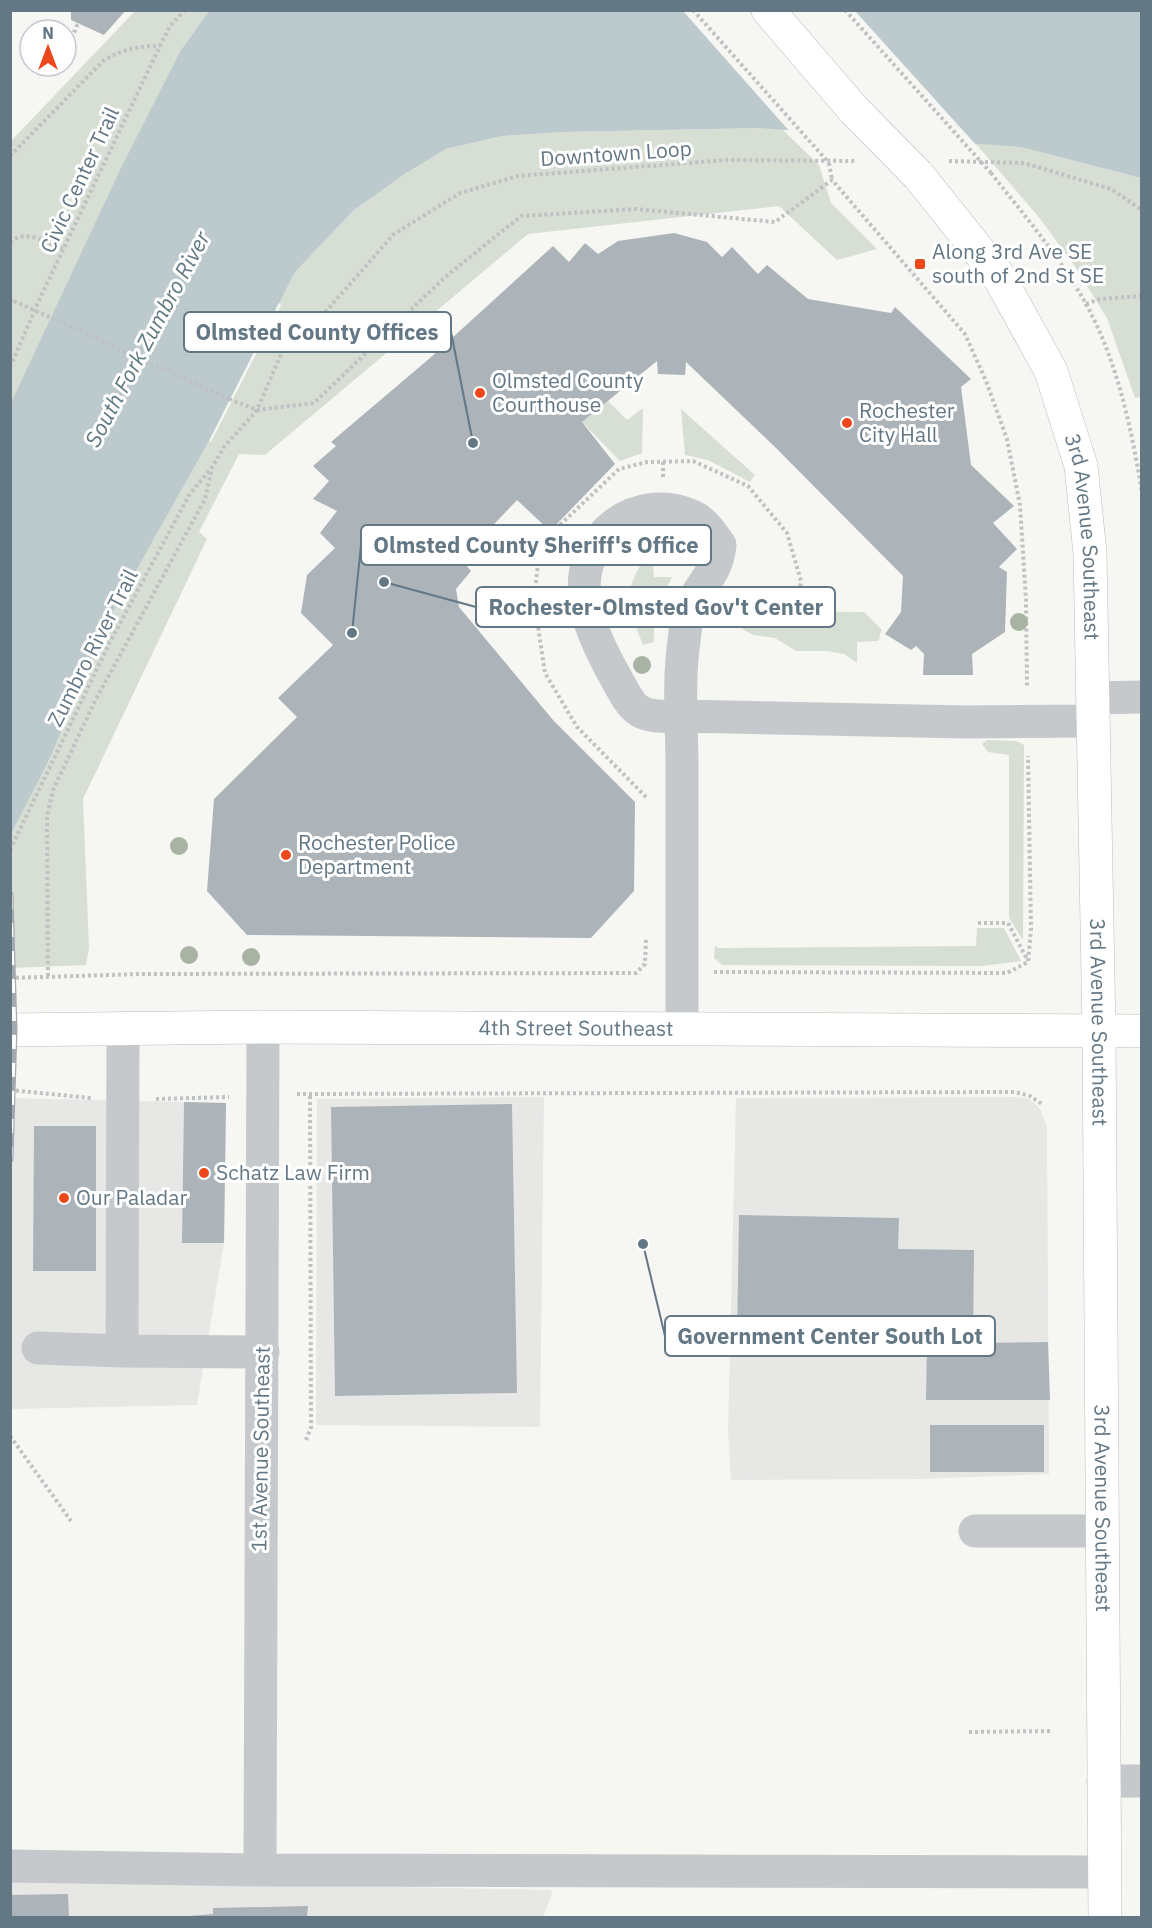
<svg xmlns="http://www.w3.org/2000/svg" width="1152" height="1928" font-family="'IBM Plex Sans',sans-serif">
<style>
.built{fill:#e7e8e6}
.green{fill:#d7ded3}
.water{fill:#bcc9cd}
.pier{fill:#f6f6f2}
.building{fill:#acb4ba}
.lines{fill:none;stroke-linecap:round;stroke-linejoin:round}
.major-casing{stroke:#b8bcc0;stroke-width:34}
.path{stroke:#bfc1c3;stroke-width:4;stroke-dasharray:3 3;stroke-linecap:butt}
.minor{stroke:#c5c9cc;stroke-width:33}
.major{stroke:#fff;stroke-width:33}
.rail-casing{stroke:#a3aaaf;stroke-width:7}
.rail{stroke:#fff;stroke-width:4.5;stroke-dasharray:14;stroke-linecap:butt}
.major-bridge-casing{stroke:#b8bcc0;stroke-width:34;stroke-linecap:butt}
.path-bridge{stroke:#bfc1c3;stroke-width:4;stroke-dasharray:3 3;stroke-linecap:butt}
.major-bridge{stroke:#fff;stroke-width:33}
.tree{fill:#a8b3a3}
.poi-dot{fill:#ed471b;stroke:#fff;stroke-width:2}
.labels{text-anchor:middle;stroke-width:6;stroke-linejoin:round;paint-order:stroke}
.street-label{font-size:21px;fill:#637785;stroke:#fff}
.poi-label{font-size:21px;fill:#637785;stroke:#fff;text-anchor:start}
.water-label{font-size:22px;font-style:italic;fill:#5f7982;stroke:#fff}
.leader{fill:none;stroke:#637785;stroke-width:2}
.callout-dot{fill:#637785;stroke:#fff;stroke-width:2}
.callout{fill:#fff;stroke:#637785;stroke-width:2}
.callout-label{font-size:22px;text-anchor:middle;font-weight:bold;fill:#637785}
</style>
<rect width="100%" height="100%" fill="#f6f6f2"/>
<!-- built -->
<path class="built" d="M544,1097L540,1427L316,1425L317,1099Z
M1016,1097L1029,1099L1039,1107L1047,1126L1049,1474L921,1479L731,1480L728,1432L736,1098Z
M10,1098L226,1103L224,1243L197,1405L11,1409Z
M11,1879L553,1890L543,1918H11Z"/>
<!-- green -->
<path class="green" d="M135,11H209L181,50L11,404V141Z
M760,128L782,129L819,165L831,203L877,249L837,260L779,206L528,234L265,455L239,454L199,532L207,539L83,799L89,948L86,965L11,968L10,834L51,756L105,626L209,441L295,272L353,211L403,175L446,149L502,136L565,132Z
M975,143L1021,147L1141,178V397L1135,398L1107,318L1074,265L1038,216Z
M608,401L627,420L643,408L642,453L620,461L582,422Z
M681,409L755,475L750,482L708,460L685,455Z
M650,558L647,563L653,566L654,577H672C661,597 652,618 654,642L643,645C630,611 621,598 641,564L639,560Z
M720,611L864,612L882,630L879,637L881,638L877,641L857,642V663L844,654L827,651H796L775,638L753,635L717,615Z
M987,740L1016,741L1024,745L1023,940L1009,918V755L988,752L982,744Z
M977,928H1004L1021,961L981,966L722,965L714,958L715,945L718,948L976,946Z"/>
<!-- water -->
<path class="water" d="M209,11H1141V178L1021,147L760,128L565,132L502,136L446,149L403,175L353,211L295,272L209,441L105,626L51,756L11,834V403L121,168L181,50Z"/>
<!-- pier -->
<path class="pier" d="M683,11H855L977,146L791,133Z
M279,303L281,305L211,442L209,441Z"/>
<!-- building -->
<path class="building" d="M71,10H126L104,35L71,20Z
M674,233L707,242L722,257L732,247L758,274L767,265L808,299L891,313L895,307L971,379L961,387L971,465L1014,506L993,523L1017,549L999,567L1007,572L1005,632L972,654L973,675H923L924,654L916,646L911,650L885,634L901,612L903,576L774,446L686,362L685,375L658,374L657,361L582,422L615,464L550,531L517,500L461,559L471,571L456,589L459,607L553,720L635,802L634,891L591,938L247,935L207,891L214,799L297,717L278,698L333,645L301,613L307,575L335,548L320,533L337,511L313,499L329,481L313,466L336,446L331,442L430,358L553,246L569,262L585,243L598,254L618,241Z
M184,1102L226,1103L224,1243H182Z
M512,1104L517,1393L335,1396L331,1107Z
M34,1126H96V1271H33Z
M739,1215L899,1218L898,1249L974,1250L973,1343L1048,1342L1050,1400H926L927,1342L737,1339Z
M930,1425H1044V1472H930Z
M68,1894L69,1917H10V1895Z
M308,1906L307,1917H176L213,1914V1908Z"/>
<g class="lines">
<!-- major casing -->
<g class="major-casing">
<g id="major">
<path d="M768,10L854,110"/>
<path id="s1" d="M918,175L998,275L1051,371L1081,466L1090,553L1099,1030L1105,1918"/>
<path id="s2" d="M10,1030L263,1027L1142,1031"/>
</g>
</g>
<!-- path -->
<path class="path" d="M66,41L73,35L78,23
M10,156L104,60C124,49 138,46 160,46
M949,161L1024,163L1111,189L1142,210
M829,163L832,180
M991,173C1024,215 1060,257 1086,304C1117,360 1132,430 1142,493
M10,242C26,228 47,243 63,249
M10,300L14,301
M1086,304L1100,299L1142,296
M10,367L41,296L160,46L170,26L185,10
M229,399L257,410L314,403L444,278L521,216L636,209L775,222L832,180L965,334L986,381L1007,439L1020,505L1026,600L1027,687
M663,462V477
M646,797L577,727L545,673L534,600L538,563L544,540L619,469L647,462L693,461L748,486L787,533L801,581L800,588
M10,850L109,644L189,495L213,466L224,447L257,410L285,345L313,326L394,234L460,193L518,176L727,160L857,161
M978,923H1008L1028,961
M714,972L1007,973L1028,962L1031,929L1028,756
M48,976L47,817L53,790L95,701L205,499L212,469
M10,978L141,974L636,973L645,964L646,939
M10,1090L91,1098
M297,1094L1015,1092L1030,1096L1042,1104
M156,1099L229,1097
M10,1436L71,1521
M306,1440L311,1427L310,1094
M969,1732L1053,1731"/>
<!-- minor -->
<path class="minor" d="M1093,698L1142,697
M123,1028L122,1351L263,1352
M682,1028C682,941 682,855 682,768C682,727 678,682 684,641C685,630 687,615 691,605C703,581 717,573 720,545C713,535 704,521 692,516C636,491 577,537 585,597C588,624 599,646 611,669C635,711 632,718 682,716L966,722L1093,721
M38,1348L122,1351
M975,1531H1102
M1103,1781H1142
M10,1866L260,1870L1104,1872
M260,1870L263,1027"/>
<!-- major -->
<use href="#major" class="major"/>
<!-- rail casing -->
<g class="rail-casing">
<path id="rail" d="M10,895L14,1030L10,1159"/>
</g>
<!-- rail -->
<use href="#rail" class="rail"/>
<!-- major-bridge casing -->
<g class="major-bridge-casing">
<path id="major-bridge" d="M854,110L918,175"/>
</g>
<!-- path-bridge -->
<path class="path-bridge" d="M693,10L829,163
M845,10L991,173
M14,301L229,399"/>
<!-- major-bridge -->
<use href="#major-bridge" class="major-bridge"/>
</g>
<!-- trees -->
<g class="tree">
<circle cx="1019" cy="622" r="9"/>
<circle cx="642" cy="665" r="9"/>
<circle cx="179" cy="846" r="9"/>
<circle cx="189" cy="955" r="9"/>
<circle cx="251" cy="957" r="9"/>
</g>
<!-- markers -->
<g class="poi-dot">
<rect x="914" y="258" width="12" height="12" rx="3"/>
<circle cx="480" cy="393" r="6"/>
<circle cx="847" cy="423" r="6"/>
<circle cx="286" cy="855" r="6"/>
<circle cx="204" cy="1173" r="6"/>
<circle cx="64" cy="1198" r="6"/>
</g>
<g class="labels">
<!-- street labels -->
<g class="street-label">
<text transform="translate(616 154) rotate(-4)" y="7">Downtown Loop</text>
<text transform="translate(80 180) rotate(-65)" y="7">Civic Center Trail</text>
<text dy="7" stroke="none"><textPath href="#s1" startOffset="408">3rd Avenue Southeast</textPath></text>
<text transform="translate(93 648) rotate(-63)" y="7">Zumbro River Trail</text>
<text dy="7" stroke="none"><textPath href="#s1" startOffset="894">3rd Avenue Southeast</textPath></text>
<text dy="7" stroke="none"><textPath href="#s2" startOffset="566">4th Street Southeast</textPath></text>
<text transform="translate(261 1449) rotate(-89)" y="7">1st Avenue Southeast</text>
<text dy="7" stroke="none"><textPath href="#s1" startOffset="1380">3rd Avenue Southeast</textPath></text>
</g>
<!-- poi labels -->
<g class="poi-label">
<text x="932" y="259">Along 3rd Ave SE<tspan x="932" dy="24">south of 2nd St SE</tspan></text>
<text x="492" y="388">Olmsted County<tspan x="492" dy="24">Courthouse</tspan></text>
<text x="859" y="418">Rochester<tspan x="859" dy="24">City Hall</tspan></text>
<text x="298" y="850">Rochester Police<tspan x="298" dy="24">Department</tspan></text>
<text x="216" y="1180">Schatz Law Firm</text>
<text x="76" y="1205">Our Paladar</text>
</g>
<!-- water labels -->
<g class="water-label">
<text transform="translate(147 339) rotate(-62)" y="8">South Fork Zumbro River</text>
</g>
</g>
<!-- callouts -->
<path class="leader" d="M473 443L451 332M352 633L361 545M384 582L476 607M643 1244L665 1336"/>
<g class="callout-dot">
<circle cx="473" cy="443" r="6"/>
<circle cx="352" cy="633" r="6"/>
<circle cx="384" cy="582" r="6"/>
<circle cx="643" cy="1244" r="6"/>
</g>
<g class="callout">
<rect x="184" y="312" width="267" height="40" rx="6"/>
<rect x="361" y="525" width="350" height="40" rx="6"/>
<rect x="476" y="587" width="359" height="40" rx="6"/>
<rect x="665" y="1316" width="330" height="40" rx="6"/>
</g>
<g class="callout-label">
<text x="317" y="340">Olmsted County Offices</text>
<text x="536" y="553">Olmsted County Sheriff's Office</text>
<text x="656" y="615">Rochester-Olmsted Gov't Center</text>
<text x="830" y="1344">Government Center South Lot</text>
</g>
<!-- border -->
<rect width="1152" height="1928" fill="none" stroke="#637785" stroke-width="24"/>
<!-- north arrow -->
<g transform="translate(48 48)"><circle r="28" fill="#ffffff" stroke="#c1c9ce" stroke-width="1.5"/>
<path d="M0-4.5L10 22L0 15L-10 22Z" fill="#ed471b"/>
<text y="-9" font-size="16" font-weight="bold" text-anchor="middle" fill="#637785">N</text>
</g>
</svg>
